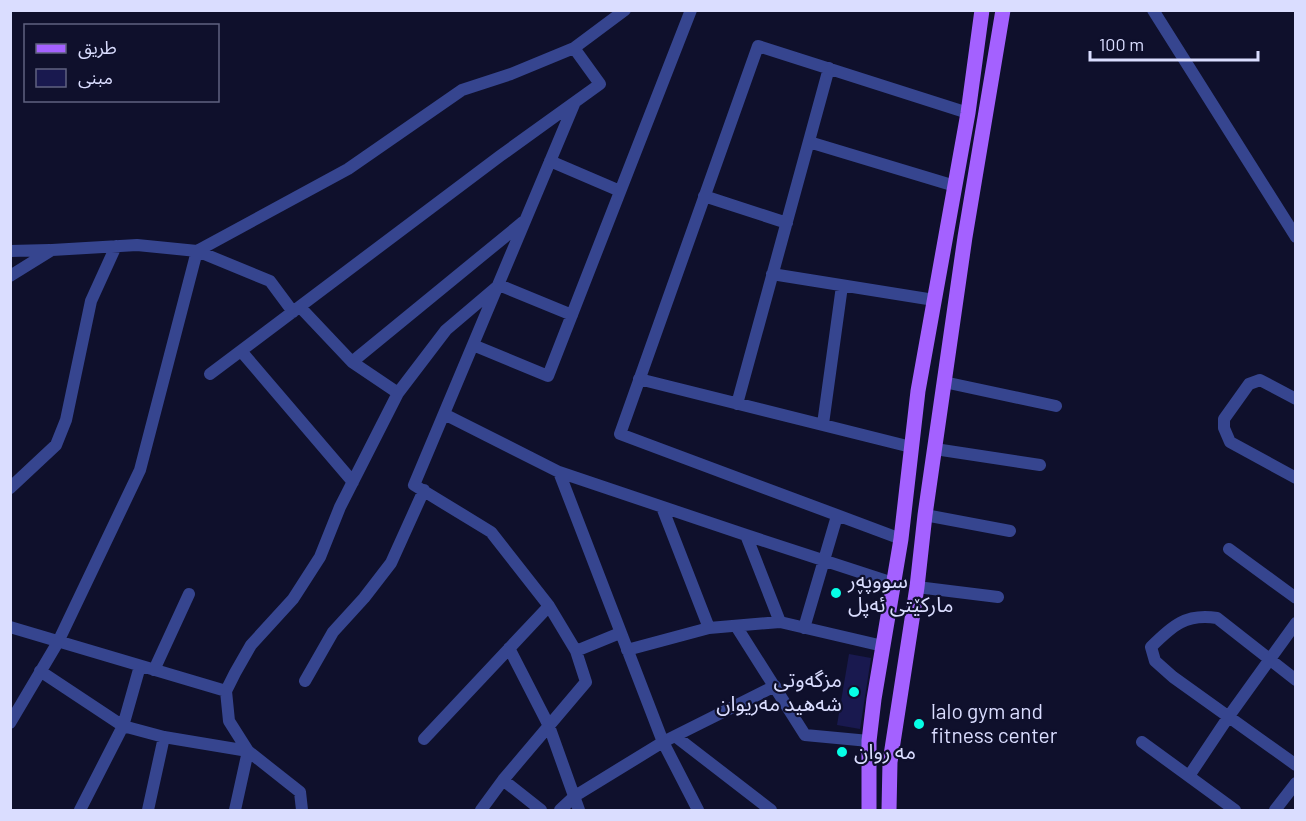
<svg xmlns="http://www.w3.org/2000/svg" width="1306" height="821" font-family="Barlow,'Noto Sans Arabic',sans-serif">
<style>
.building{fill:#19194f}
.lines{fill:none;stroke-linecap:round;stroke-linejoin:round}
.minor{stroke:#36458f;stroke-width:12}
.major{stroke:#a461ff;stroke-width:15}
.poi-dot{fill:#06ffe6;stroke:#0f102c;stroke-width:2}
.labels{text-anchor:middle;stroke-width:4.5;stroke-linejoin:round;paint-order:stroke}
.poi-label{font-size:21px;fill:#daddff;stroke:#0f102c;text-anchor:start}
</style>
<rect width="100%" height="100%" fill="#0f102c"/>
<!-- building -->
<path class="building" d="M849,654L871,658L860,729L837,725Z"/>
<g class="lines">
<!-- minor -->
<path class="minor" d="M1153,10L1296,237
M809,142L955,186
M550,161L620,191
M704,196L787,223
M10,251L50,250
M772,274L934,300
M10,276L52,250L137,245L197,251L270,281L293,312
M300,307L352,362L398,393
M473,345L548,376L691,10
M241,351L353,482
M352,362L523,222
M210,374L500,156L600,84L574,48
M639,379L911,447
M944,382L1056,406
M1296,399L1260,380L1249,384L1224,419V428L1230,442L1296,478
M737,404L829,68
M444,414L559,472L746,535L893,583
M823,424L842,286
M935,449L1040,465
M559,472L663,742L698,810
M10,488L56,445L66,420L91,301L116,246
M662,507L709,628
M925,515L1010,531
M746,535L780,622
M901,539L620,434L758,46L968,113
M1229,549L1296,598
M917,587L998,597
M736,626L805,735L869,741
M10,627L226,691
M804,628L837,516
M509,648L549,726L579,810
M627,650L709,628L780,622L883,646
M576,651L620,633
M154,670L189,594
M40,671L123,726L164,737L248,751L300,792L302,810
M1296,680L1217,618C1186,613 1172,626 1151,647L1155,661L1173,677L1296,765
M305,681L333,632L364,598L391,563L424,490
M10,723L58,642L140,470L197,251L348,169L462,90L511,74L574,48L625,10
M675,736L771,810
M424,739L549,606
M1142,742L1235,810
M1189,776L1229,716L1296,623
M503,780L541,810
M80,810L123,726L140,666
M148,810L164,737
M235,810L248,751L229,721L226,691L235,673L251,645L293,599L320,557L340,507L398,393L446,330L499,285L572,315
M481,810L503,780L586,682L576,651L549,606L491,532L414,485L575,102
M560,810L575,796L663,742L775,686
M1275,810L1296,783"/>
<!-- major -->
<path class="major" d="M869,810V741L874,699L901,539L918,391L968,113L982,10
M889,810L890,762L917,587L925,515L965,237L1003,10"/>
</g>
<!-- markers -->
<g class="poi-dot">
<circle cx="836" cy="593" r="6"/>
<circle cx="854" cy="692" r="6"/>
<circle cx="919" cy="724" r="6"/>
<circle cx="842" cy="752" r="6"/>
</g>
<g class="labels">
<!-- poi labels -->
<g class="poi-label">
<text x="848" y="588">سووپەر<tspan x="848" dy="24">مارکێتی ئەپڵ</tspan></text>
<text x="842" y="687" text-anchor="end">مزگەوتی<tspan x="842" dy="24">شەھید مەریوان</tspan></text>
<text x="931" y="719">lalo gym and<tspan x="931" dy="24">fitness center</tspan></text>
<text x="854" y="759">مه روان</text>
</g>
</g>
<!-- border -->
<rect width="1306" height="821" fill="none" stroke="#daddff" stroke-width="24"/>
<!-- legend -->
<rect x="24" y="24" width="195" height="78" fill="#0f102c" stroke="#606280" stroke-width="1.5"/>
<rect x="36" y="44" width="30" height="9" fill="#a461ff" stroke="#606280" stroke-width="1.5"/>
<text x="78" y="54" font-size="18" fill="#daddff">طريق</text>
<rect x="36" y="69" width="30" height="18" fill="#19194f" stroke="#606280" stroke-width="1.5"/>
<text x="78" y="84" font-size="18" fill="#daddff">مبنى</text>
<!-- scale -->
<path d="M1090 51v9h168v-9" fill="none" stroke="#daddff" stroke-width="3"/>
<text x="1099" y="51" font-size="18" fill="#daddff" stroke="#0f102c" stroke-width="4.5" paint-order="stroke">100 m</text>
</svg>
